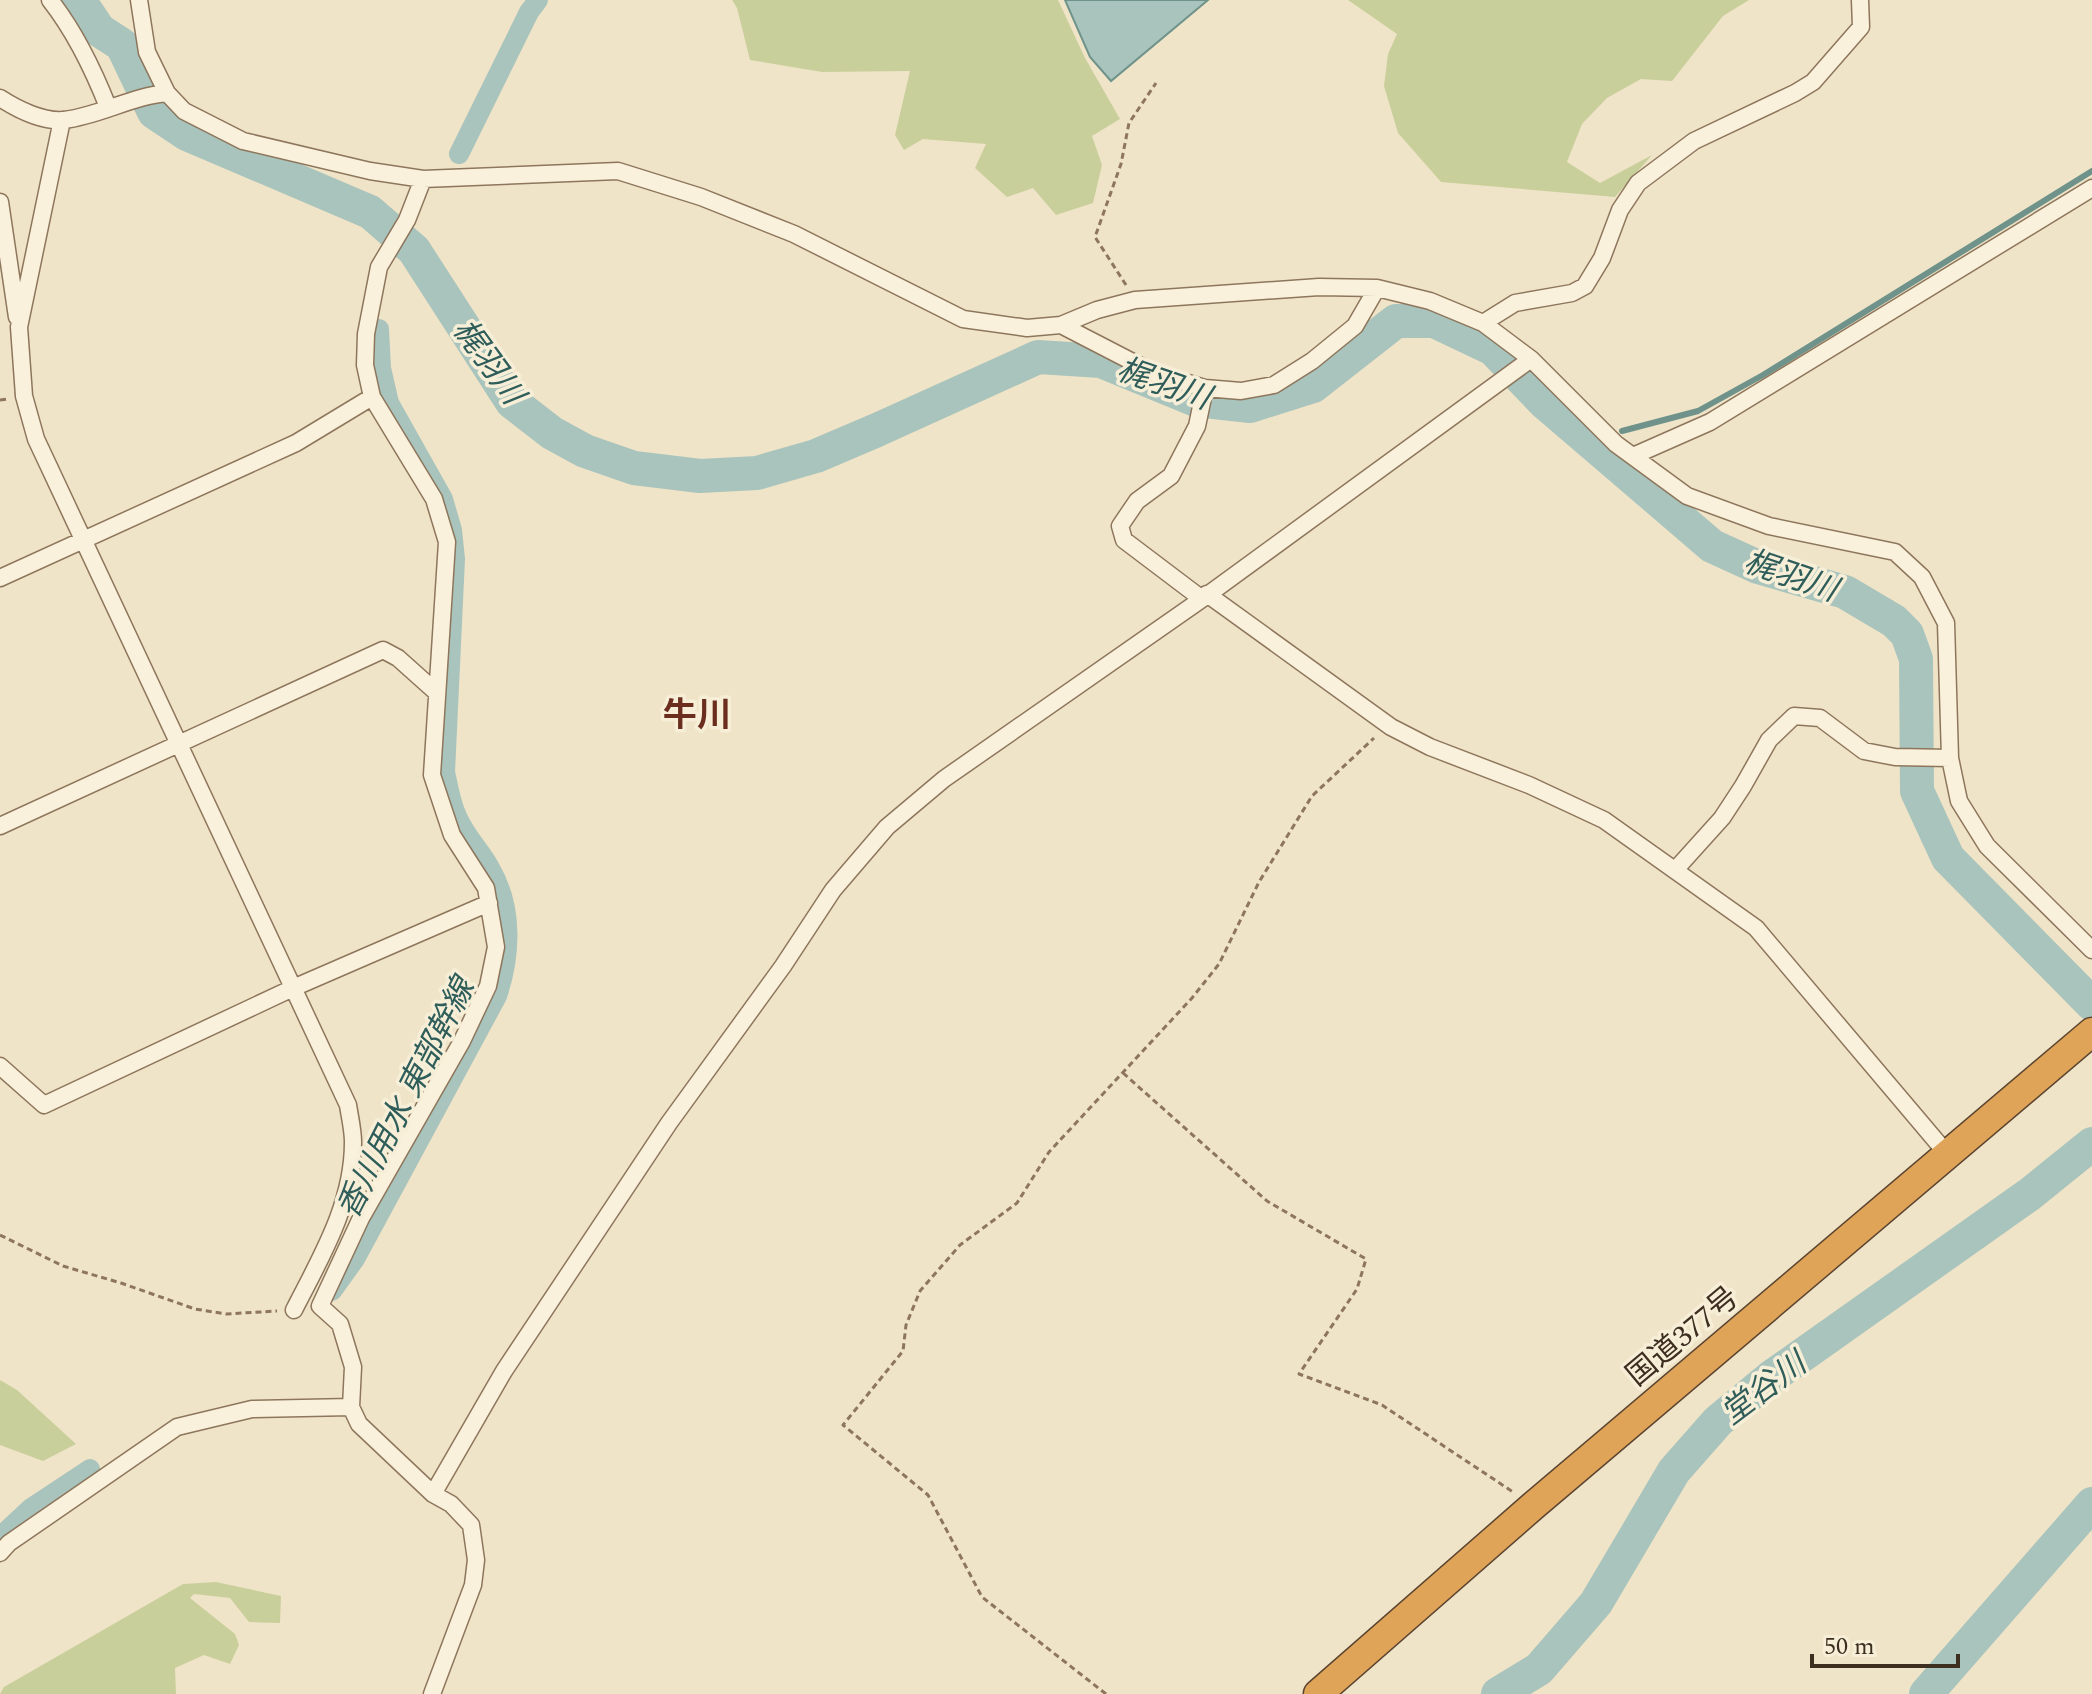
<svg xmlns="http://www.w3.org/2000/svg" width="2092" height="1694" font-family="Spectral,'Noto Sans JP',serif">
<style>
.green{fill:#c9cf9b}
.water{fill:#a9c4bc;stroke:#6f938a;stroke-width:2}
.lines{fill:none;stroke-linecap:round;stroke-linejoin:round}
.stream{stroke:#6f938a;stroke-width:6}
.canal{stroke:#a9c4bc;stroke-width:20}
.river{stroke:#a9c4bc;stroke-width:34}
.street-casing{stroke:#8d765c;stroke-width:19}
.highway-casing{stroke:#5b4430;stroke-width:31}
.path{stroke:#8d765c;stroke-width:3;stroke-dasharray:6 4;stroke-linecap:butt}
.street{stroke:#faf1dc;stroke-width:16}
.highway{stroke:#e0a458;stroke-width:28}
.labels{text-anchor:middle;stroke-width:7;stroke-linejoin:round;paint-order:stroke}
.street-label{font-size:30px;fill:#3d2e20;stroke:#f7eed8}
.water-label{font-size:32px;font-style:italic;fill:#2f5d5a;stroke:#f7eed8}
.quarter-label{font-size:34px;font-weight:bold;fill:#6b2e1e;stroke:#f7eed8}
</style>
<rect width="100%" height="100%" fill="#f0e4c8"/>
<!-- green -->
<path class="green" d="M732,0H1058L1085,58L1120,119L1092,136L1102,165L1093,203L1056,215L1033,188L1007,197L975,168L986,144L923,139L904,150L895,135L910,71L822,72L750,60L737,8Z
M1348,0H1749L1723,16L1672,81L1641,79L1607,98L1582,124L1567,162L1600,183L1652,155L1615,197L1441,182L1398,133L1384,86L1388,54L1397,34Z
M0,1380L17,1390L76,1444L43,1461L0,1445Z
M216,1582L281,1596L280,1623L249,1622L230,1598L194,1594L190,1598L235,1634L239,1645L230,1664L204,1655L175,1668L176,1694H0L4,1687L183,1584Z"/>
<!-- water -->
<path class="water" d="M1065,0H1208L1111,81L1090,57Z"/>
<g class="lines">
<!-- stream -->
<path class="stream" d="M1622,431L1698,411L1763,375L2092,171"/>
<!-- canal -->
<path class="canal" d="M459,154L529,12L538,0
M332,1291L355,1259L497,996C511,955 513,907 490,868C482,853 470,841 462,826C452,810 449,790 445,772L455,559L452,530L443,499L389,403L381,368L379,329
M0,1537L31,1508L90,1469"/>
<!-- river -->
<path class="river" d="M79,0L99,30L122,45L154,112L187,134L370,212L414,250L512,402L552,433L585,451L634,468L700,476L757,473L816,456L877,430L1038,357L1101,361L1196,400L1250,406L1313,386L1396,321H1434L1493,349L1544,402L1712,546L1758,567L1845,592L1894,621L1907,634L1916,659L1917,791L1948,858L2092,1004
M1498,1694L1539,1669L1596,1603L1674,1471L1718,1421L1770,1378L2030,1194L2092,1144
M1926,1694L2092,1504"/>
<!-- street casing -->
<g class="street-casing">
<path id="street" d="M50,0C76,33 93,69 108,107
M139,0L147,52L167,93L184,111L243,141L370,171L423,179L618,171L701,197L794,234L963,319L1027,328L1061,325L1097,310L1135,300L1319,287L1377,288L1430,301L1483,323L1531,359L1616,444L1687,496L1769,526L1895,552L1922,577L1946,623L1950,758L1959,801L1987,846L2092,950
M0,98C17,109 43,122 64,120C99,116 132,96 167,93
M62,120L19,327L24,396L36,439L348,1105C350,1118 353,1130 353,1142C353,1204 321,1257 294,1310
M423,179L407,220L379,267L366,334L365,365L372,397L434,499L447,542L432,775L452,835L486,888L496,947L488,986L462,1041L361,1218L320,1306L340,1324L353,1367L351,1407L359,1424L433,1494L451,1504L471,1525L476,1560L473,1585L432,1694
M0,202L17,317
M1483,323L1515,303L1572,293L1585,286L1602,258L1620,210L1638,183L1694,141L1795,93L1813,82L1861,27L1860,0
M1061,325L1152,372L1205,388L1241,391L1274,385L1312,361L1355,326L1377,288
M1633,456L1710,422L2092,188
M0,578L296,443L372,397
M1207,594L1391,727L1430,747L1529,785L1604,820L1756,928L1948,1155
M1202,599L1124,540L1120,526L1137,501L1171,476L1197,426L1205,388
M0,826L383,650L398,658L436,692
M1676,869L1722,818L1743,786L1769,740L1794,716L1820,718L1864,751L1895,757L1950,758
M0,1066L44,1105L293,988L489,903
M433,1494L504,1371L669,1123L783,966L833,890L887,827L944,779L1202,599L1531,359
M0,1553L9,1543L177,1427L252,1409L351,1407"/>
</g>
<!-- highway casing -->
<g class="highway-casing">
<path id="highway" d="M1318,1694L1533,1506L2092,1032"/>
</g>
<!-- path -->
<path class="path" d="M1126,285L1095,237L1121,164L1129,123L1156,83
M0,400L8,399
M1123,1073L1267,1201L1366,1259L1357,1289L1299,1374L1382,1405L1513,1492
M0,1235L63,1266L121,1283L195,1309L226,1314L277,1311
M1106,1694L982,1597L928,1495L843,1425L903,1351L906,1325L920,1291L960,1245L1017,1203L1049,1152L1192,998L1219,964L1259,882L1312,796L1374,738"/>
<!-- street -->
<use href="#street" class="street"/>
<!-- highway -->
<use href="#highway" class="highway"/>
</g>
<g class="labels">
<!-- street labels -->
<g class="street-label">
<text transform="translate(1682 1336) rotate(-40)" y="10">国道377号</text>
</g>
<!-- water labels -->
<g class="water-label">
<text transform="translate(489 361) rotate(54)" y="11">梶羽川</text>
<text transform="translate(1164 383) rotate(19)" y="11">梶羽川</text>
<text transform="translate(1791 575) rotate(19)" y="11">梶羽川</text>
<text transform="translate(405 1098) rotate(-63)" y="11">香川用水 東部幹線</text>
<text transform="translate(1763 1388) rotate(-37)" y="11">堂谷川</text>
</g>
<!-- quarter labels -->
<g class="quarter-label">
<text x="697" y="726">牛川</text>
</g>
</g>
<!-- scale -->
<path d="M1812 1654v12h146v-12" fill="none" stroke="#3d2e20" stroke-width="4"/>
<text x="1824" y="1654" font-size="24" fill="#3d2e20" stroke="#f7eed8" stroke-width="6" paint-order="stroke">50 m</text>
</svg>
